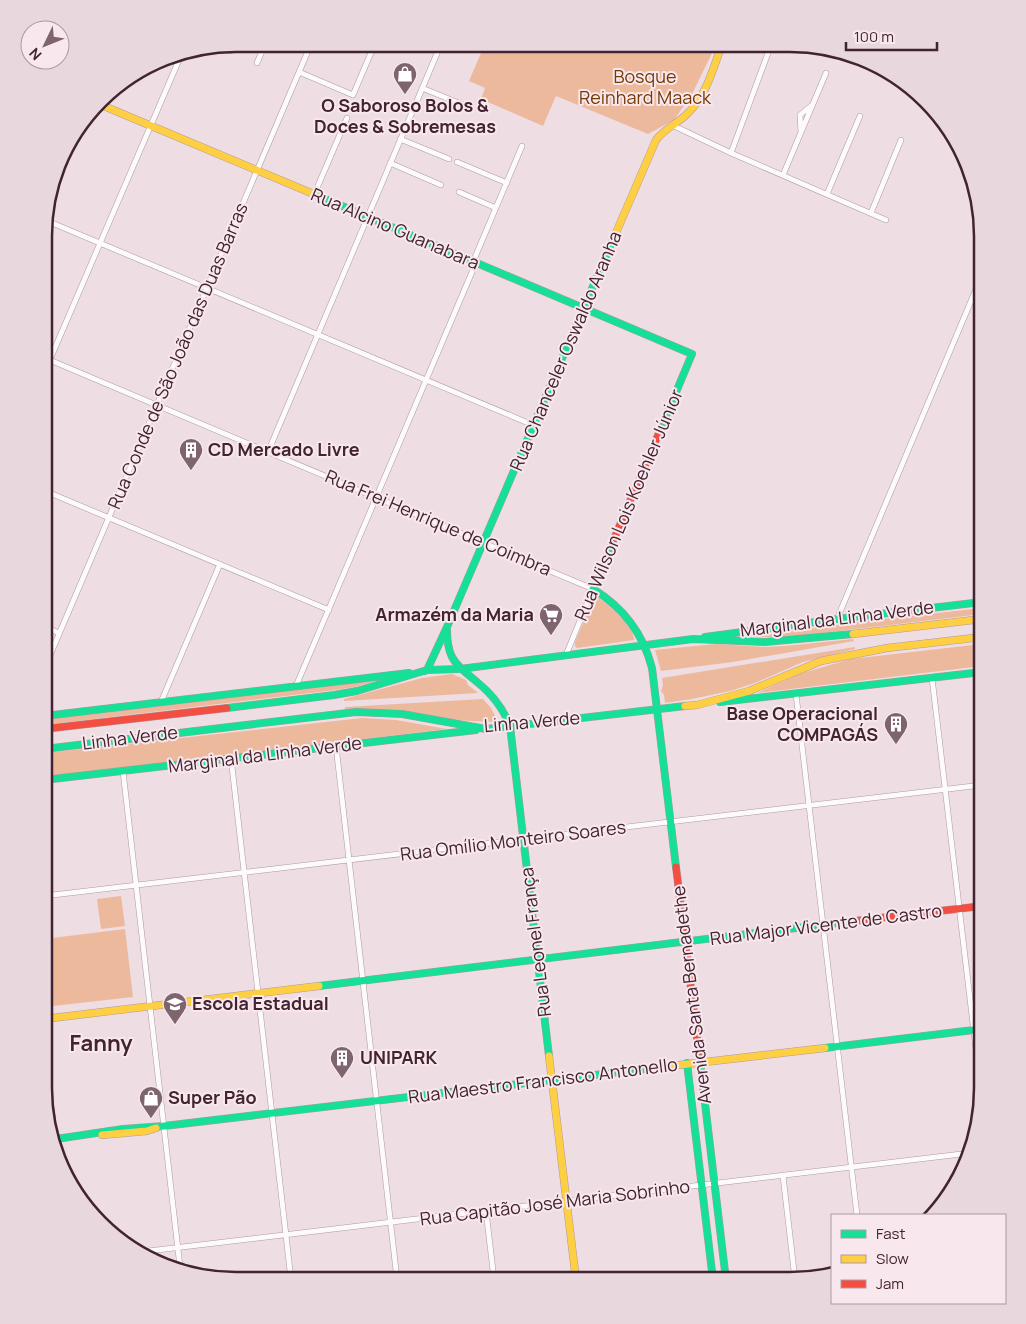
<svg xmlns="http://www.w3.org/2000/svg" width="1026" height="1324" font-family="Manrope,sans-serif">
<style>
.green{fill:#edb99d}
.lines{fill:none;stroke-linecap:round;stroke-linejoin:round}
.street-casing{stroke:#af9aa2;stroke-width:6}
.fast-casing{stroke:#af9aa2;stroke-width:8}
.slow-casing{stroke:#af9aa2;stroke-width:8}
.jam-casing{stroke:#af9aa2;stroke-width:8}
.street{stroke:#fcfafb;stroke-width:5}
.fast{stroke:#16e098;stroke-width:7}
.slow{stroke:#ffcf43;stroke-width:7}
.jam{stroke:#f24e42;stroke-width:7}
.labels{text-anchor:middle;stroke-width:4;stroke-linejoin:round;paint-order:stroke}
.park-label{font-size:18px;fill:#753a04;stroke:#f8e7ed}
.poi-label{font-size:18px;font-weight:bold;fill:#422330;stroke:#f8e7ed;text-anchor:start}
.street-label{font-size:18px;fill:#422330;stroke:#f8e7ed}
.district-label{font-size:22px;font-weight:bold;fill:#422330;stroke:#f8e7ed}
.rim{fill:none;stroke:#422330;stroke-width:2.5}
</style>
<rect width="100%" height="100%" fill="#eedde3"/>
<!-- green -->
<path class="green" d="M480,44L716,45L692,94L674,120L648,134L556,96L543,126L481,99L485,88L469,81L484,46Z
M598,598C608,603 636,630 634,640L577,648L575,646V642L592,602Z
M982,608V614L789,637H751L858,622Z
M853,639L854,641L733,662L661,671L655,650L716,644L766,647L785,646Z
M982,644V666L757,693L802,673L851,659Z
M855,647V649L803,662L755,683L730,691L692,699L665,703L664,695L661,691L663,685L662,678Z
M452,674L466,680L468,685L478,693L344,701V699L422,678Z
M383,679L355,687L336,690L44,725V718Z
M483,699L491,708L498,722L469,721L345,709V707Z
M362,718L396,720L447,729L44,777V753Z
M121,896L125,926L101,929L97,899Z
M125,929L133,997L44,1007V939Z"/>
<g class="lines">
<!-- street casing -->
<g class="street-casing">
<path id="street" d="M466,44L470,46
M230,51L232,44
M257,63L265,44
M299,72L353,95L373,48
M422,88L471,108
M672,125L731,153L886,220
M801,132L800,115L811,106
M400,139L449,159
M731,153L771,45
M457,162L507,183
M390,163L441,185
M783,175L826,73
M459,192L496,208
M827,194L860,116
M314,195L347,118
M871,213L901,140
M45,220L533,425
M45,358L593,589L566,655
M45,371L182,53
M268,452L441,44
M45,491L329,610
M837,619L982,275
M45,627L59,633
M45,667L311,44
M932,678L982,1100
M296,686L472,272L473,262L522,146
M796,694L857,1215
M161,702L220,564
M336,746L397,1279
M231,758L291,1279
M123,771L180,1267
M44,896L982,785
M44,1044L54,1130
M783,1176L795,1279
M486,1211L494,1279
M140,1252L970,1153"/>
</g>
<!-- fast casing -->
<g class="fast-casing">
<path id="fast" d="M316,195L692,354L661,428
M614,539L593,589C624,608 643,633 652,668L676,867
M447,630C447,639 448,649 452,657C458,668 468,674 477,682C492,694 503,708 510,726L549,1056
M705,637L837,619L982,602
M425,671L427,670L447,627L612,242
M720,702L982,672
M227,708L334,695L357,691L427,670L460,669L693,639L765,642L853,634
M44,716L409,673
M44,749L356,712L402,714L486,729L685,706
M44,780L476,730
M319,986L854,921
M825,1048L982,1029
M699,1053L726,1280
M687,1063L713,1280
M56,1139L123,1129L164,1126L662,1067"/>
</g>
<!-- slow casing -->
<g class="slow-casing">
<path id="slow" d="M99,104L316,195
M612,242L656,140C665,128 679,123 689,112C707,94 713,68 722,45
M853,634L982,619
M685,706L697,705L749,691L821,661L887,648L982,637
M44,1019L319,986
M549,1056L576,1280
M662,1067L825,1048
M102,1135L147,1131L156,1128"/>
</g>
<!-- jam casing -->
<g class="jam-casing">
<path id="jam" d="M614,539L661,428
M44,729L227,708
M676,867L699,1053
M854,921L982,906"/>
</g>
<!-- street -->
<use href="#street" class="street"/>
<!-- fast -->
<use href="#fast" class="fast"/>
<!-- slow -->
<use href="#slow" class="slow"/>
<!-- jam -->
<use href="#jam" class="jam"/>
</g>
<!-- icons -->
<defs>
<g id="shop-pin" transform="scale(1.25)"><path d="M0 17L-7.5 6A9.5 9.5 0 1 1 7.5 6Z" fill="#7e646f" stroke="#f8e7ed"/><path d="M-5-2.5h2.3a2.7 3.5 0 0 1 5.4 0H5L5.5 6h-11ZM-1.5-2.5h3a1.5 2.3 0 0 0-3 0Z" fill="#fff"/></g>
<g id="building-pin" transform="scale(1.25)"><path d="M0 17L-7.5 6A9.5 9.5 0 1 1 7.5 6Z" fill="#7e646f" stroke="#f8e7ed"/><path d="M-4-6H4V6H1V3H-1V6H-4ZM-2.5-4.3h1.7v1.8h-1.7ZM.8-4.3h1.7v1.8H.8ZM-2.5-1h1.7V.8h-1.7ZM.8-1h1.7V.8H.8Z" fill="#fff"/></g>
<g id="supermarket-pin" transform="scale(1.25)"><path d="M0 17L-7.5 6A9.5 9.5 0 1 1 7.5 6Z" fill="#7e646f" stroke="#f8e7ed"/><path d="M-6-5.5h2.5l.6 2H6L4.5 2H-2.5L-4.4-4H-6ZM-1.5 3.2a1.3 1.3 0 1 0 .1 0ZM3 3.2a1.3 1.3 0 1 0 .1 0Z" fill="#fff"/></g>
<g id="school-pin" transform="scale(1.25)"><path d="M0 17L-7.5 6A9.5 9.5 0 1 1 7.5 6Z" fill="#7e646f" stroke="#f8e7ed"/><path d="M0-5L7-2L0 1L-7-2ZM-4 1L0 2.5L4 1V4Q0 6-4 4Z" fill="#fff"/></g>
</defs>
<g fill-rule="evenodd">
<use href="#shop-pin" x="405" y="74"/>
<use href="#building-pin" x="191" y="450"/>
<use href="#supermarket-pin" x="551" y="615"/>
<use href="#building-pin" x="896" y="724"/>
<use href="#school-pin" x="175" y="1004"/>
<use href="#building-pin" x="342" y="1058"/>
<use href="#shop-pin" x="151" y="1098"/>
</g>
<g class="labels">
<!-- park labels -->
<g class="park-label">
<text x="645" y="83">Bosque<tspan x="645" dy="21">Reinhard Maack</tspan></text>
</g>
<!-- poi labels -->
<g class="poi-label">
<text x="405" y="112" text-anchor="middle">O Saboroso Bolos &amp;<tspan x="405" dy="21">Doces &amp; Sobremesas</tspan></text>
<text x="208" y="456">CD Mercado Livre</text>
<text x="534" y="621" text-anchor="end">Armazém da Maria</text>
<text x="878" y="720" text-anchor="end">Base Operacional<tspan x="878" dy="21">COMPAGÁS</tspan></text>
<text x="192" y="1010">Escola Estadual</text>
<text x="360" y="1064">UNIPARK</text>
<text x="168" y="1104">Super Pão</text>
</g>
<!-- street labels -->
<g class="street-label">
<text transform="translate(395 229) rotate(23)" y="6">Rua Alcino Guanabara</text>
<text transform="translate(566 351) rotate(-67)" y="6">Rua Chanceler Oswaldo Aranha</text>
<text transform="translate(178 356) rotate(-67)" y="6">Rua Conde de São João das Duas Barras</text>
<text transform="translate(629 505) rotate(-67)" y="6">Rua Wilson Lois Koehler Júnior</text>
<text transform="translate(438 523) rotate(23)" y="6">Rua Frei Henrique de Coimbra</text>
<text transform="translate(837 619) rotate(-7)" y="6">Marginal da Linha Verde</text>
<text transform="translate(532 722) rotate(-5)" y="6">Linha Verde</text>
<text transform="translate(130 738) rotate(-7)" y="6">Linha Verde</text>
<text transform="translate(265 755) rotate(-7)" y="6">Marginal da Linha Verde</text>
<text transform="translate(513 841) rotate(-7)" y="6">Rua Omílio Monteiro Soares</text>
<text transform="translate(826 925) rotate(-7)" y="6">Rua Major Vicente de Castro</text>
<text transform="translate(536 942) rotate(-97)" y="6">Rua Leonel França</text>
<text transform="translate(692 995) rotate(-97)" y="6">Avenida Santa Bernadethe</text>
<text transform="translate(543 1081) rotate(-7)" y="6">Rua Maestro Francisco Antonello</text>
<text transform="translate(555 1203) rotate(-7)" y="6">Rua Capitão José Maria Sobrinho</text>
</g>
<!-- district labels -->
<g class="district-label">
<text x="101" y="1051">Fanny</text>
</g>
</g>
<!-- crop -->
<path d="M0 0H1026V1324H0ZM236 52H790A184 184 0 0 1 974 236V1088A184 184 0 0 1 790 1272H236A184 184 0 0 1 52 1088V236A184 184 0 0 1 236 52Z" fill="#e9d7de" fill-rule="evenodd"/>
<path class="rim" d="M236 52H790A184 184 0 0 1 974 236V1088A184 184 0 0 1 790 1272H236A184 184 0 0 1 52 1088V236A184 184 0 0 1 236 52Z"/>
<!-- legend -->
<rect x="831" y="1214" width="175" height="90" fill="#f8e7ed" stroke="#af99a1"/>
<rect x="841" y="1230" width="25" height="8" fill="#16e098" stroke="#af99a1"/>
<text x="876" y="1239" font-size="15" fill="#422330">Fast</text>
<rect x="841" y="1255" width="25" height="8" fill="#ffcf43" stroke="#af99a1"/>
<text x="876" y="1264" font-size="15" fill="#422330">Slow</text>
<rect x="841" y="1280" width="25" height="8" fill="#f24e42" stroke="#af99a1"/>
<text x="876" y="1289" font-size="15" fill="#422330">Jam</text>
<!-- north arrow -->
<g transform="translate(45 45) rotate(227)"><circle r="24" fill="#f8e7ed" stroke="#af99a1"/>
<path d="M0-4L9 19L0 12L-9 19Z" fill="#7e646f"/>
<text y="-8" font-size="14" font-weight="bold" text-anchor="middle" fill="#422330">N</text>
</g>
<!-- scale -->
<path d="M846 42v8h91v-8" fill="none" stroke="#422330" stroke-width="2.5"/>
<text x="854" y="42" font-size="15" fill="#422330" stroke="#f8e7ed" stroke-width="4" paint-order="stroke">100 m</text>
</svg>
